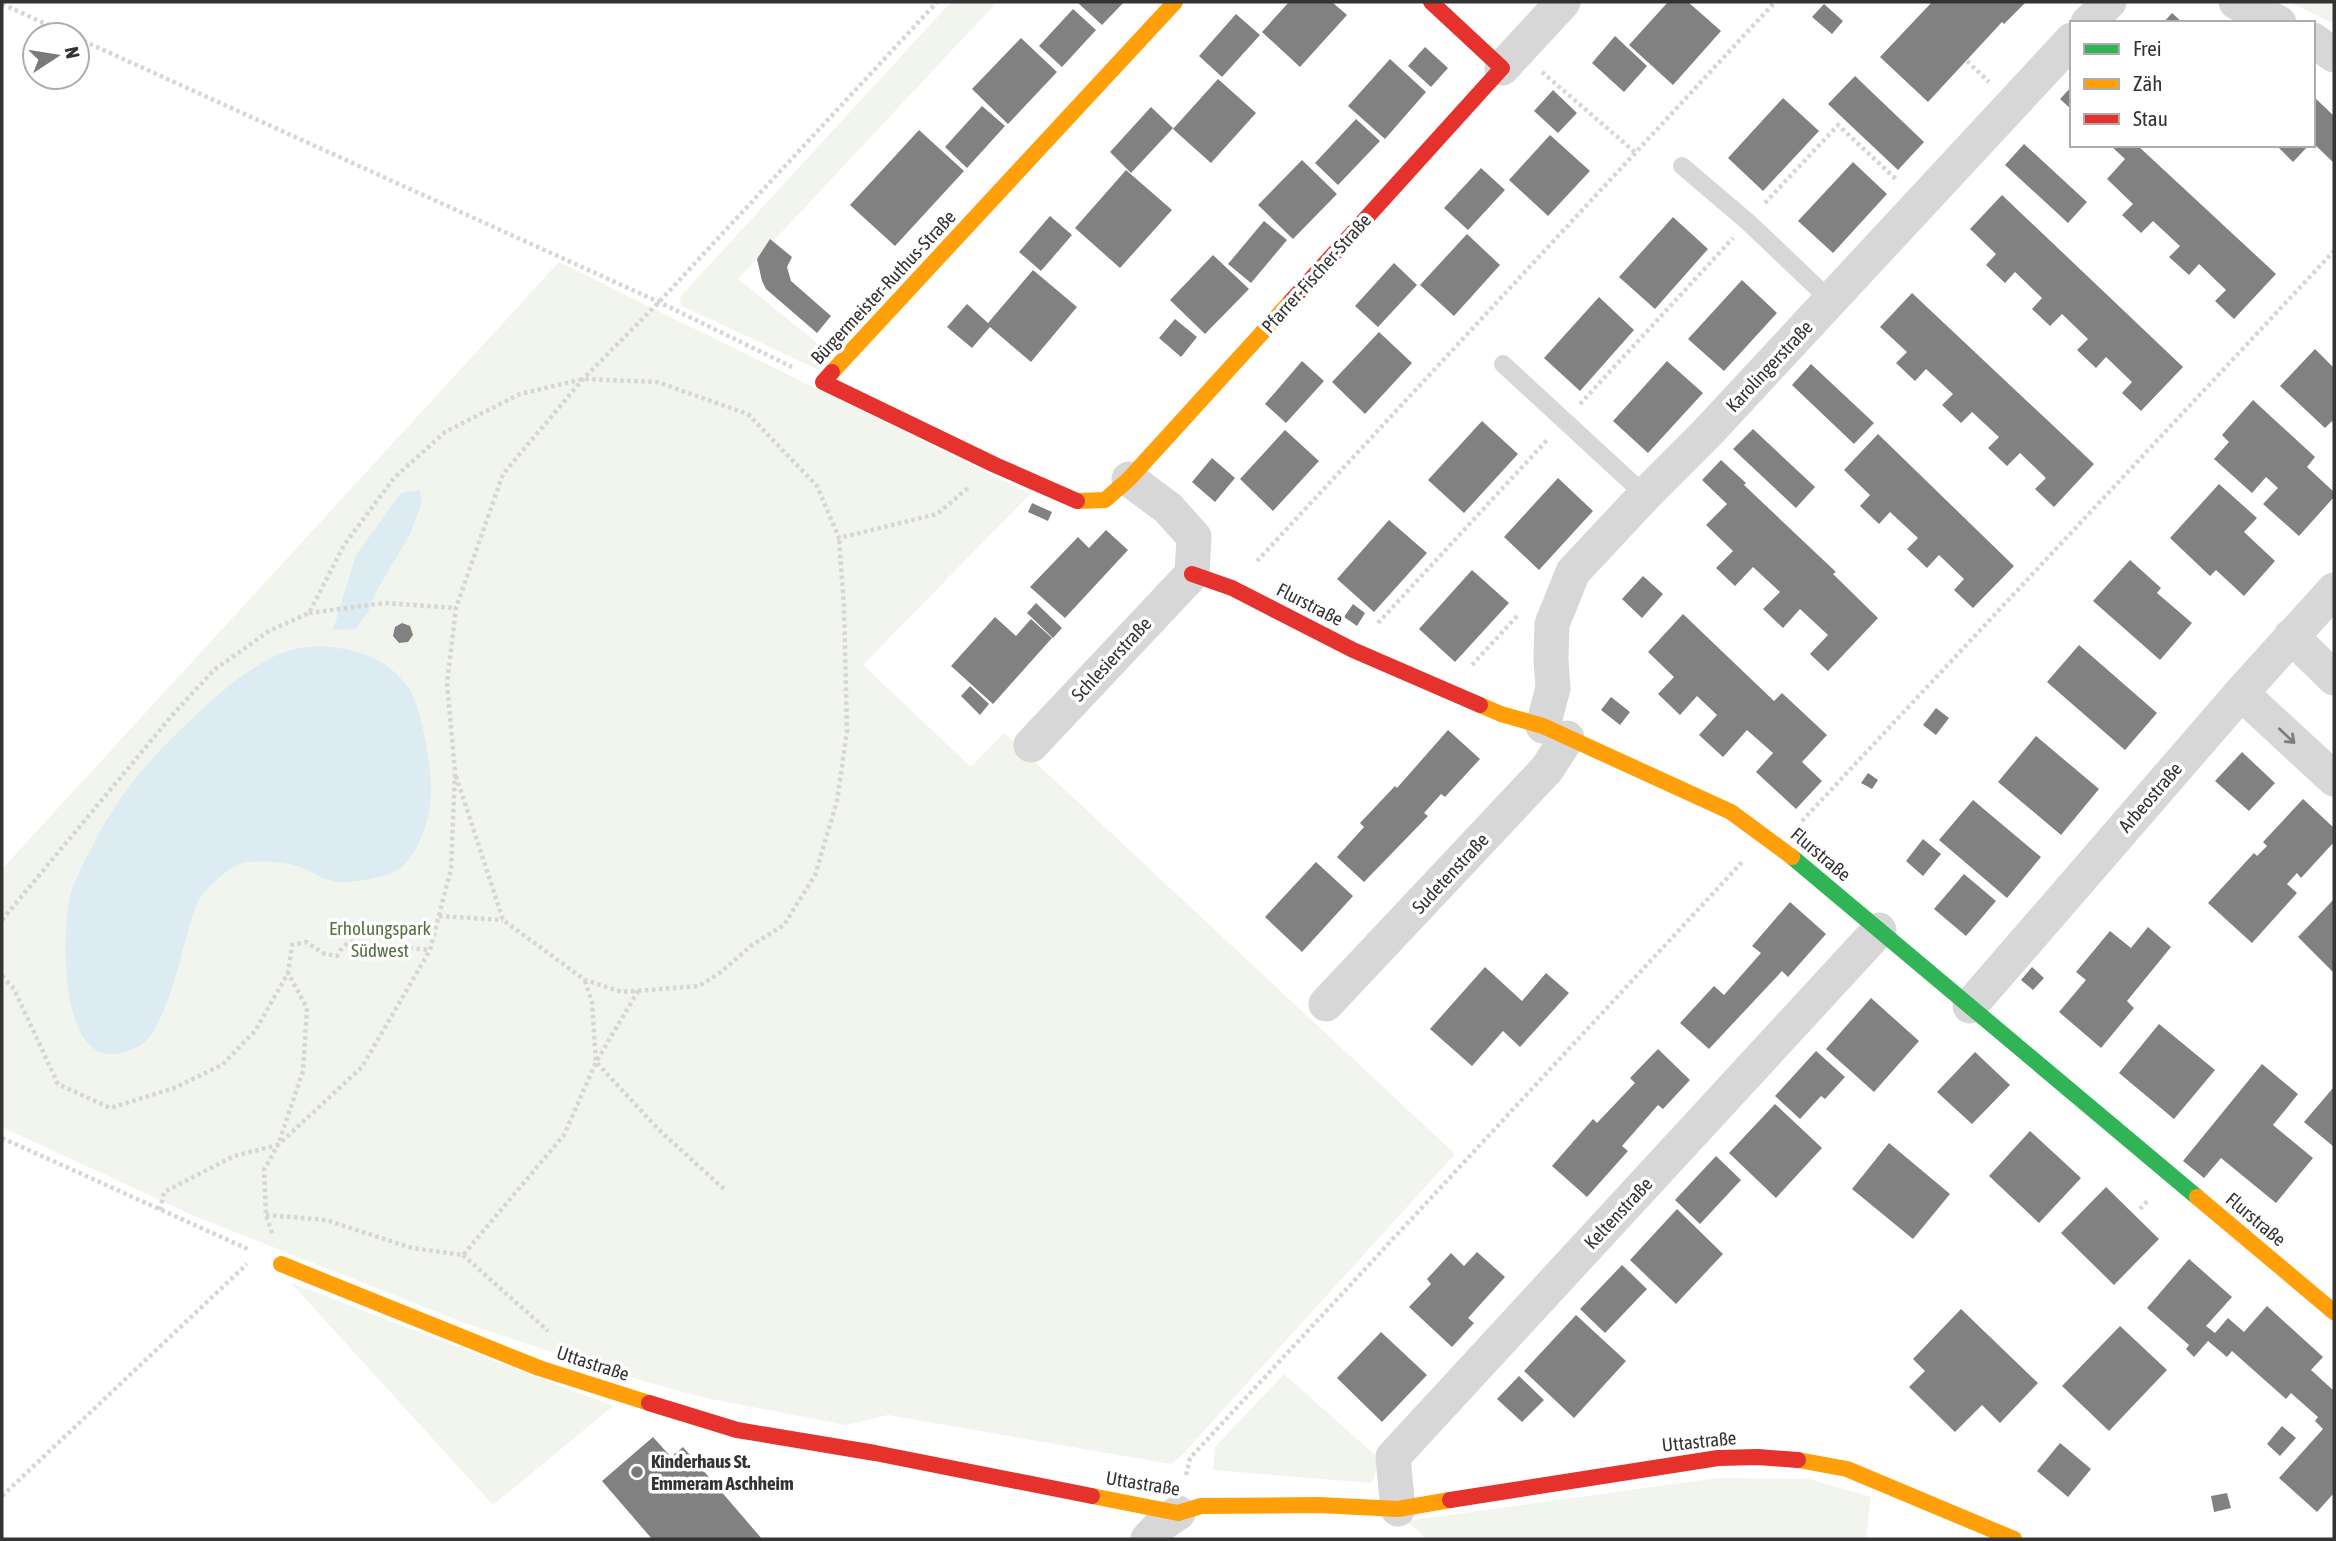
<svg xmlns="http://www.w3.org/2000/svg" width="2336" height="1541" font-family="'Asap Condensed',sans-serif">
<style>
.green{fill:#f1f5ed}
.water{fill:#ddebf3}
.building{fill:#818181}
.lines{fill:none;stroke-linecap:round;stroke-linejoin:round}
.path{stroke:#d6d6d6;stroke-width:4.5;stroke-dasharray:3.5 3.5;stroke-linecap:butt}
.lane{stroke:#d7d7d7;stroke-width:18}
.street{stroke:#d7d7d7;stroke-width:35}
.fast{stroke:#30b455;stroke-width:16}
.slow{stroke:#ff9f0a;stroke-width:16}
.jam{stroke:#e5322d;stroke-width:16}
.oneway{stroke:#7d7d7d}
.poi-dot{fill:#7a7a7a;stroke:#fff;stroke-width:2.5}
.labels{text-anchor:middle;stroke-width:7;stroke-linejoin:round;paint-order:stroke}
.street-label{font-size:19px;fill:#333;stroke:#fff}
.park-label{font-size:19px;fill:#56703f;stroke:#fff}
.poi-label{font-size:19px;font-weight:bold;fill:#333;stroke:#fff;text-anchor:start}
</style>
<rect width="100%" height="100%" fill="#fff"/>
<!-- green -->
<path class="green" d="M951,2H997L738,279L832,355L819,370L682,306L679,298Z
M2290,2H2334V24Z
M559,262L1030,494L863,665L971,767L1004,733L1455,1154L1182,1455L1171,1464L888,1415L846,1425L701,1397L608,1371L462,1322L192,1215L2,1127V869Z
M291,1283L613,1406L493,1505Z
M1284,1374L1375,1455L1377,1468L1372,1483L1213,1470L1215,1447Z
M1718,1478L1809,1479L1871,1497L1866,1539H1427L1406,1521Z"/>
<!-- water -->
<path class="water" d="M419,490L422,502L410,534L377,590L367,614L355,629L333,630L356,555L401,493Z
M320,646C356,649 385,656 408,687C421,705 430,761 431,784C433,809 422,848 403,866C391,877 354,883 337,882C323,880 315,873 303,868C290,862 254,859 240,864C230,868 218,878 210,886C194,901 191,922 185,942C178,967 163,1031 141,1045C136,1048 129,1050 124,1052C58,1074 61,928 71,893C76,877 84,862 92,847C120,791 151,757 196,715C223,690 259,658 295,649C303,647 312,647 320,646Z"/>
<!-- building -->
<path class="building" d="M1077,2H1124L1102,25Z
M1289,2H1332L1347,15L1300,67L1262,32Z
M1668,2H1688L1721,31L1673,85L1629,45Z
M1932,2H2026L2004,24L2002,22L1928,102L1880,57Z
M1824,4L1843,21L1832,34L1812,17Z
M1073,9L1096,30L1062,67L1039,46Z
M2172,13L2183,23H2163Z
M1236,14L1260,35L1222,77L1199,56Z
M1615,36L1647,66L1624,92L1592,63Z
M1021,38L1057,72L1008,124L972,89Z
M1425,47L1448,68L1431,87L1408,66Z
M1390,59L1426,92L1385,139L1348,106Z
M1855,76L1924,142L1898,170L1828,104Z
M1218,79L1256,113L1211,163L1173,129Z
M2072,86V110L2060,99Z
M1553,90L1577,113L1558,133L1534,111Z
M2313,96L2334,116V163L2313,143Z
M1783,98L1819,131L1763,191L1728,158Z
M982,106L1005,126L967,168L945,147Z
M1151,107L1173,128L1131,173L1110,152Z
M1356,119L1380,141L1338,185L1315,163Z
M919,130L964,171L895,246L850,205Z
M1550,135L1590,171L1548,216L1509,180Z
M2024,144L2087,202L2068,223L2005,165Z
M2110,145H2137L2276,274L2234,319L2215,301L2226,290L2199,264L2189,275L2169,257L2180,246L2153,221L2141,233L2122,215L2133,204L2107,179L2125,159Z
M2276,145H2309L2293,162Z
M1302,160L1337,194L1293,239L1258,205Z
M1853,162L1887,194L1833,253L1798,221Z
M1481,168L1505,190L1468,230L1444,208Z
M1126,170L1172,210L1120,268L1075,228Z
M2002,195L2183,367L2141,411L2122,393L2132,382L2106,357L2096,368L2077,350L2088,339L2062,314L2050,326L2032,309L2042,298L2015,272L2005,283L1986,265L1996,254L1970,229Z
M1050,216L1072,235L1041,271L1019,252Z
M1673,217L1708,249L1655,309L1619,277Z
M1264,221L1287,240L1251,283L1228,264Z
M1467,234L1500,265L1454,316L1420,285Z
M770,239L792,257L787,267L791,281L831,316L817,333L766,289L762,281L757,259Z
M1213,255L1249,289L1205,334L1170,300Z
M1394,263L1417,285L1378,327L1355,306Z
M1033,270L1077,307L1031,362L990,327L972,348L947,327L967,304L988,323Z
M1742,280L1777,313L1724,371L1688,339Z
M1912,293L2094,464L2054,507L2035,489L2046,478L2020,453L2007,466L1988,448L1999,437L1972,412L1961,423L1942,405L1953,394L1926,369L1915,381L1896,363L1907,352L1880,327Z
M1599,297L1634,330L1580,391L1544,358Z
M1175,319L1197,337L1181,357L1159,338Z
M1379,332L1412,363L1365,414L1332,382Z
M2315,349L2334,368V424L2332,421L2325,428L2280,386Z
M1302,361L1324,381L1286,423L1265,404Z
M1667,361L1703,393L1648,453L1613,421Z
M1811,364L1874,423L1854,444L1792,385Z
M2253,400L2315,457L2307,467L2334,492V497L2299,536L2263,504L2278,488L2266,477L2252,493L2214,459L2229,442L2222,435Z
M1482,421L1518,454L1464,513L1428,480Z
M1753,429L1815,487L1796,508L1733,449Z
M1285,430L1319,461L1273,511L1240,479Z
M1878,434L2014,566L1973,608L1954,590L1964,579L1939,555L1927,568L1907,549L1918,538L1890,512L1879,524L1860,506L1870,495L1844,470Z
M1212,458L1235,478L1215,502L1192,482Z
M1721,460L1746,483L1744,485L1836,572L1833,574L1878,618L1828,671L1810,654L1828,635L1800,609L1783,628L1763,609L1780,592L1753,567L1735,586L1716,568L1733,551L1706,525L1727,504L1702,480Z
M1558,478L1593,511L1539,570L1504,537Z
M2219,484L2257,518L2244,532L2275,561L2244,596L2216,570L2210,576L2170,538Z
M1032,503L1052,512L1048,521L1028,512Z
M1389,520L1427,553L1374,612L1337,579Z
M1106,530L1128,550L1065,618L1030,587L1078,537L1089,548Z
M2130,560L2161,588L2157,593L2192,623L2160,660L2093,601Z
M1472,570L1509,603L1455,662L1419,629Z
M1643,576L1663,594L1642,618L1622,599Z
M1036,603L1062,628L1053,638L1027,613Z
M1353,604L1365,613L1357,626L1344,617Z
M1683,614L1774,701L1782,693L1827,735L1802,762L1822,781L1796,809L1756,772L1773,753L1747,730L1723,757L1699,735L1717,715L1697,696L1680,715L1658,694L1674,677L1648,652Z
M995,617L1016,636L1031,619L1052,638L993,704L951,666Z
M402,623L410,626L413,635L408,642L399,643L393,636L395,627Z
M2079,645L2157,713L2125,750L2047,682Z
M970,686L989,704L980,715L961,696Z
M1611,697L1630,712L1620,725L1601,710Z
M1936,708L1949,718L1936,735L1923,725Z
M1448,730L1480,759L1445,797L1441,794L1424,813L1428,816L1364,882L1337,857L1364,827L1360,823L1395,786L1397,788Z
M2036,736L2099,789L2061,835L1998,782Z
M2242,752L2275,783L2249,811L2215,781Z
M1868,773L1878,780L1872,789L1861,783Z
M2303,799L2334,828V842L2301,878L2297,873L2287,884L2297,893L2252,943L2208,903L2254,853L2257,856L2267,846L2263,842Z
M1973,800L2041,857L2007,898L1939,840Z
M1923,839L1941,854L1923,876L1906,861Z
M1316,862L1353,896L1302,952L1265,917Z
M1964,874L1996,901L1966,936L1934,909Z
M2334,899V973L2298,937Z
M1790,902L1826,934L1788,977L1782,971L1709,1049L1680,1023L1714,986L1724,995L1761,953L1752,946Z
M2148,927L2171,947L2127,1001L2134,1008L2101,1048L2059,1012L2086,980L2076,972L2110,931L2131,948Z
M1485,967L1522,1001L1546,973L1569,993L1520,1047L1503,1031L1472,1066L1430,1029Z
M2032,967L2044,978L2033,990L2021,980Z
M1871,998L1919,1041L1874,1092L1826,1049Z
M2159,1024L2215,1070L2174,1119L2119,1073Z
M1658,1049L1690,1080L1663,1109L1658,1105L1622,1146L1628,1151L1587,1197L1552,1166L1593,1119L1597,1123L1635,1083L1630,1078Z
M1816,1051L1845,1077L1825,1099L1821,1096L1800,1119L1775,1096Z
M1975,1052L2010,1085L1972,1124L1937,1092Z
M2262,1064L2298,1094L2273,1125L2313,1158L2276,1203L2221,1158L2204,1178L2183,1161Z
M2333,1088L2334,1089V1147L2304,1122Z
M1775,1104L1822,1148L1776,1198L1729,1153Z
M2030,1131L2081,1178L2039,1223L1989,1176Z
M1889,1143L1950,1194L1913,1239L1852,1189Z
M1716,1156L1741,1180L1700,1224L1675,1200Z
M2106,1187L2159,1239L2114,1285L2061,1233Z
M1677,1209L1723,1254L1676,1304L1630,1260Z
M1477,1252L1505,1277L1468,1318L1474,1323L1452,1347L1409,1307L1431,1284L1427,1279L1451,1253L1464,1266Z
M2189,1259L2232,1297L2206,1326L2215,1333L2228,1318L2244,1332L2267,1306L2323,1357L2311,1370L2334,1391V1493L2317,1512L2279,1478L2323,1429L2315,1421L2318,1417L2291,1393L2286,1399L2232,1351L2227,1357L2208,1341L2194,1357L2186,1349L2189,1345L2147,1308Z
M1622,1265L1647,1289L1605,1333L1580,1309Z
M1961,1309L2038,1383L2000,1423L1982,1405L1955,1432L1909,1387L1925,1371L1913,1359Z
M1576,1315L1626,1361L1574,1418L1524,1371Z
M2120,1326L2167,1370L2109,1431L2062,1386Z
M1381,1332L1427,1375L1382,1422L1337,1378Z
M1519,1376L1544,1400L1522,1422L1497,1399Z
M2282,1426L2296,1438L2280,1456L2267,1444Z
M653,1437L671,1457L683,1447L762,1539H652L602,1481Z
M2060,1443L2091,1469L2068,1497L2037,1471Z
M2227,1493L2231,1508L2214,1512L2211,1496Z"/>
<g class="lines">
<!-- path -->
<path class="path" d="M2,4L70,35
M77,38L659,302L792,367
M1967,61L1989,82
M1542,72L1636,153
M1765,203L1838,125L1897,180
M1580,404L1733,238
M1257,561L1775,2
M309,613L385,603L456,608
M1378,623L1548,439
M1472,665L1518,615
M456,776L503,920L585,980L622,992L699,986L721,972L752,945L784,925L815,875L837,801L847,731L844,607L839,538
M1802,821L2334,251
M439,916L503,920
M2,920L175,712L214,670L269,631L309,613L344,545L394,478L445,432L520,394L583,379L657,382L748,414L817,486L839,538L937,514L968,488
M2,976L14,989L58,1084L110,1108L174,1088L222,1065L255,1031L288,973L292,945L306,942L325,954L337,956C349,932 365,944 382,955L410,948L430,950
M585,981L592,1002L596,1062L659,1130L724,1189
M2,1138L250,1250
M2140,1209L2149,1199
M160,1210L164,1192L234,1156L278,1145L303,1071L307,1008L288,973
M266,1215L326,1220L412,1248L463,1255L564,1135L596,1062L638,991
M272,1233L266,1215L264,1170L278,1145L362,1067L430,950L451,869L455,772L447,683L456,608L503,474L583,379L659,302L937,2
M463,1255L548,1331
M1186,1475L1190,1458L1743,861
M2,1496L247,1264"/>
<!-- lane -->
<path class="lane" d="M1682,166L1748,222L1830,300
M1503,364L1645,495"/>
<!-- street -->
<path class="street" d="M2236,2L2279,23
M2088,23L2109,2
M2313,40L2334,55
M1502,68L1563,2
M2291,636L2334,678
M2241,693L2334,779
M1543,726L1553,688L1551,659L1552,624L1573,572L1645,495L1707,433L2072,40
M1031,745L1192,574L1194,537L1168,508L1129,479
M1326,1004L1547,769L1567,738
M1970,1006L2241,693L2334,590
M1398,1509L1393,1457L1879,930
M1148,1539L1163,1523L1178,1513"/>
<!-- fast -->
<path class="fast" d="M1792,857L2197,1197"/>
<!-- slow -->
<path class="slow" d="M832,372L1175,2
M1077,501L1105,500L1129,479L1291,301
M1480,705L1501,714L1543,726L1731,812L1792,857
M2197,1197L2334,1312
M281,1264L539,1368L649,1403
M1798,1460L1847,1469L2014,1539
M1092,1496L1178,1513L1201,1506L1319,1505L1398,1509L1450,1500"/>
<!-- jam -->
<path class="jam" d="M1291,301L1502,68L1431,2
M832,372L823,382L995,465L1077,501
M1192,574L1232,588L1353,650L1480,705
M649,1403L737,1430L875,1453L1092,1496
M1450,1500L1718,1458L1758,1457L1798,1460"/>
</g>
<!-- one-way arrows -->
<defs><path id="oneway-shaft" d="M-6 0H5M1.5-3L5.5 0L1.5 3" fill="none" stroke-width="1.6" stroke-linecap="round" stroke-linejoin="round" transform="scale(1.75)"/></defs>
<use class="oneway" href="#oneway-shaft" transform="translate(2287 736) rotate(43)"/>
<!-- markers -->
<circle class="poi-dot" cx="637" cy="1472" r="7"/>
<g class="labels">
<!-- street labels -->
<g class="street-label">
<text transform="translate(1316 273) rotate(-48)" y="7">Pfarrer-Fischer-Straße</text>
<text transform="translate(883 287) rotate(-47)" y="7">Bürgermeister-Ruthus-Straße</text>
<text transform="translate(1769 366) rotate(-47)" y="7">Karolingerstraße</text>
<text transform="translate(1310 604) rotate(27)" y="7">Flurstraße</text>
<text transform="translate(1111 659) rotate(-47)" y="7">Schlesierstraße</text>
<text transform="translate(2150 797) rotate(-49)" y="7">Arbeostraße</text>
<text transform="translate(1821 854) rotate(40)" y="7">Flurstraße</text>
<text transform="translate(1450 873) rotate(-47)" y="7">Sudetenstraße</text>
<text transform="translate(1618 1213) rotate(-47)" y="7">Keltenstraße</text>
<text transform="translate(2256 1219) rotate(40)" y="7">Flurstraße</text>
<text transform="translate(593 1363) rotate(18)" y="7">Uttastraße</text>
<text transform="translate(1699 1441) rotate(-6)" y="7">Uttastraße</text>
<text transform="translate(1143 1483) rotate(9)" y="7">Uttastraße</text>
</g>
<!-- park labels -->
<g class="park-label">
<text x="380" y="935">Erholungspark<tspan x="380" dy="22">Südwest</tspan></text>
</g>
<!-- poi labels -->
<g class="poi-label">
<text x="651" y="1468">Kinderhaus St.<tspan x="651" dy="22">Emmeram Aschheim</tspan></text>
</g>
</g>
<!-- border -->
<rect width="2336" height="1541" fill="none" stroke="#333333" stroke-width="7"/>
<!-- legend -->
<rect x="2070" y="21" width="245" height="126" fill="#ffffff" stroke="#adadad" stroke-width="2"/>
<rect x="2084" y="44" width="35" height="10" fill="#30b455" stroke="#adadad" stroke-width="2"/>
<text x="2133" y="56" font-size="21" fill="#333333">Frei</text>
<rect x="2084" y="79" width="35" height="10" fill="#ff9f0a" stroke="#adadad" stroke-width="2"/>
<text x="2133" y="91" font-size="21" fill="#333333">Zäh</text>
<rect x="2084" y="114" width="35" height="10" fill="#e5322d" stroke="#adadad" stroke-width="2"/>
<text x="2133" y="126" font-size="21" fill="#333333">Stau</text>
<!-- north arrow -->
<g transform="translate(56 56) rotate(78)"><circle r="33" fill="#ffffff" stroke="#adadad" stroke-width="2"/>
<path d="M0-5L12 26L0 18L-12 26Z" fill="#7a7a7a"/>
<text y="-10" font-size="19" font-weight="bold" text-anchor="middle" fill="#333333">N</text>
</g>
</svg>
